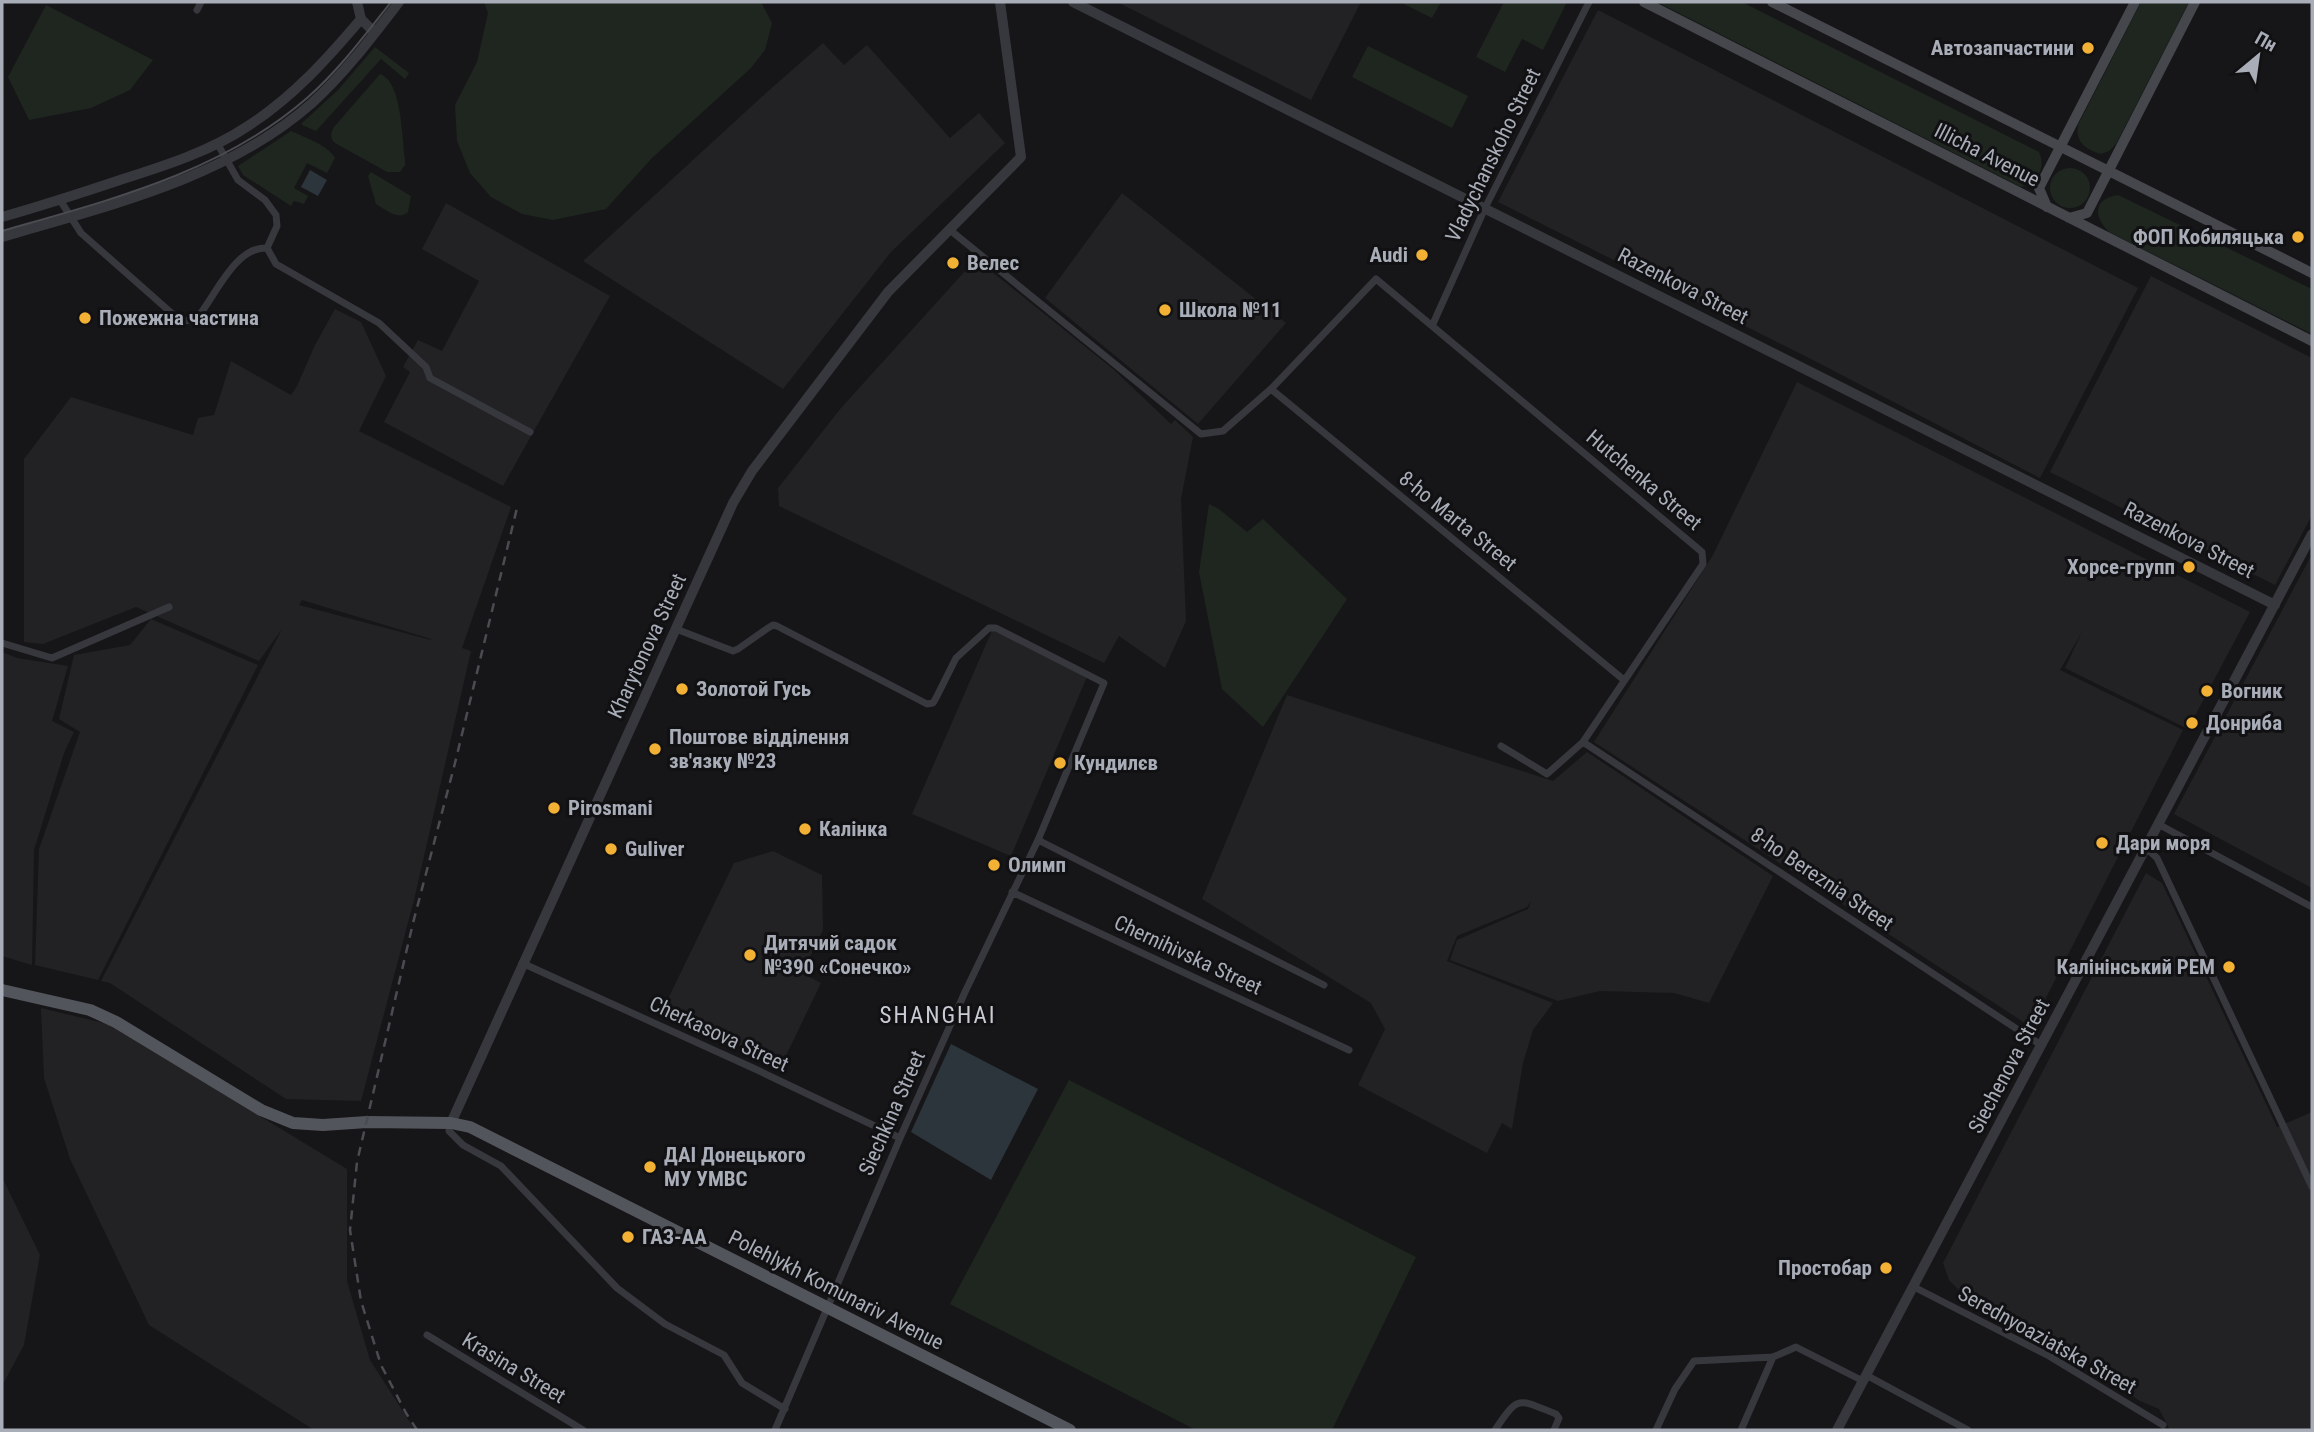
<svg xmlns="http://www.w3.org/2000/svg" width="2314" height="1432" font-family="'Roboto Condensed',sans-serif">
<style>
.built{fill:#222225;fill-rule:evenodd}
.green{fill:#1e261f}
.water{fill:#2c353c}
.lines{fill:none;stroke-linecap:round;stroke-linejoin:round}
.minor{stroke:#37383d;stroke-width:7}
.tertiary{stroke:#37383d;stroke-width:10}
.secondary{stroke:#45474d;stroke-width:10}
.primary{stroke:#53555c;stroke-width:12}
.tram{stroke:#4a4c52;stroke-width:2}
.rail{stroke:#4a4c52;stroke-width:2.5;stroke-dasharray:9 7;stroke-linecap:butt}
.poi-dot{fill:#f2b134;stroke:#111113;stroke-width:2.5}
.labels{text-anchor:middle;stroke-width:6;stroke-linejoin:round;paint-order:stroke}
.poi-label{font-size:21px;font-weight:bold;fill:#a8adb8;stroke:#111113;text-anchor:start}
.street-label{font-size:21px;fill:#a8adb8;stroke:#111113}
.neighbourhood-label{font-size:23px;letter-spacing:2px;fill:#c9ccd4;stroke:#111113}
</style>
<rect width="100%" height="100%" fill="#161618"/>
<!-- built -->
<path class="built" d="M1117,2H1361L1311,100Z
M1598,10L2138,288L2040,478L1811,359L1498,202Z
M823,43L844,65L867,45L950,138L979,113L1005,143L891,252L783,389L583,261L766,93Z
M1122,193L1286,323L1198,424L1045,298Z
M446,203L610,296L503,486L384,422L410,372L403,367L418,340L442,351L479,281L422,249Z
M976,259L1113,369L1171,424L1175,420L1193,437L1181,499L1186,621L1165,668L1119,636L1104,663L779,506L778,488L841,408Z
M2151,276L2312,358V515L2275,585L2050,472Z
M335,309L361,322L386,376L359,431L511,507L462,648L471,651L414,900L361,1101L286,1099L110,983L101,981L282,629L259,661L136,607L43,644L24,642V459L71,397L193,435L198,418L214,415L231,361L291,395L297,386L315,345ZM302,600L431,639V640L299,605Z
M1797,382L2250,612L2188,729L2065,668L2082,632L2060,670L2183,730L2031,1027L1594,742L1713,555Z
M2312,554V888L2174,814Z
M151,619L258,665L98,980L35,965L39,849L80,732L59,719L74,655L130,645Z
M994,626L1089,672L1011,856L912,814Z
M2,652L17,658L68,666L52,721L74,732L64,753L34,850L32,965L2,956Z
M1287,695L1553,781L1587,752L1773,876L1709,1003L1674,993L1600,991L1558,1001L1450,960L1457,940L1528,909L1531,901L1527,907L1457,936L1447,961L1553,1003L1533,1030L1523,1063L1512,1129L1502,1123L1487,1153L1358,1085L1385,1029L1371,1003L1202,899Z
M773,851L822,875L823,930L802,973L821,983L781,1066L663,1009L734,863Z
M2146,873L2162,883L2277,1127L2312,1112V1430H2170L2159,1409L2138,1400L2078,1353L2071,1356L1967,1302V1298L1949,1280L1943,1263Z
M41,1008L108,1024L347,1169V1281L370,1360L415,1430H314L149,1325L70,1159L44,1078Z
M2,1177L40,1255L24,1345L2,1386Z"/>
<!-- green -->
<path class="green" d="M484,2H761L772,23L765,50L751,68L652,158L606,209L553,220L522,214L491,197L470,173L457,141L455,105L477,62L488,13Z
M1400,2H1441L1432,18Z
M1504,2H1567L1543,50L1522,39L1505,72L1476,57Z
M1657,2H1742L2039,152C2046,168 2038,182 2021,187Z
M2141,2H2189L2116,144L2109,151L2101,154C2086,150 2075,142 2078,125Z
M46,5L153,60L130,90L91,108L29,120L8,77Z
M1368,46L1468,96L1452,128L1352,77Z
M375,47L409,73L405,79L381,59L316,131L302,125V123L338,90Z
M380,74C402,81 402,138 405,159V165L400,172H387L335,143C329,138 331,132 334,127Z
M291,131C304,137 328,145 335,158L327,173L307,163L294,188L308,196L304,204L294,201L291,206L243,175L238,166Z
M2050 188a20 20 0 1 1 40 0a20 20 0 1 1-40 0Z
M371,172L411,196L408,212C399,221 386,210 376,204L368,176Z
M2118,195L2312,289V334L2109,232C2093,216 2093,199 2118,195Z
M1209,504L1219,509L1247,532L1263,519L1347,599L1263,727L1222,689L1199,572Z
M1069,1080L1416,1257L1332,1430H1196L950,1304Z"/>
<!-- water -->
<path class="water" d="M310,170L327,180L318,196L301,187Z
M951,1044L1038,1089L991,1180L911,1132Z"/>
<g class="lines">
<!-- minor -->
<path class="minor" d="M197,10L201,2
M217,143L238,180L265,200L276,215L277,226L267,248L276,264L379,323L426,367L430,378L530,432
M60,200L81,233L176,317C184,321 189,322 197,318C215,297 235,246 267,248
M950,230L1201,434L1223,431L1271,389L1376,279L1702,552L1703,564L1583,742L1547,774L1501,746
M1432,326L1485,208L1589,2
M1271,389L1624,680
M676,629L733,651L738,649L768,628L773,625L777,626L927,704L933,703L936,698L956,658L989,628H996L1104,683L1038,840L965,992L900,1138L775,1430
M2,643L52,658L169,607
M1583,742L2041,1045
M2158,824L2312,907
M1038,840L1324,985
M2146,848L2157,858L2312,1187
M1012,892L1349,1050
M522,963L753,1068L900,1138
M451,1123L449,1131L463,1145L501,1166L617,1288L665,1324L724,1355L742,1383L785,1409
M1914,1287L2049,1356L2163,1425
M427,1335L583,1430
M1866,1375L1968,1430
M1495,1430C1519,1394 1518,1399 1556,1414L1559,1418L1554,1430
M1656,1430L1675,1389L1694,1361L1773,1357L1796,1347L1863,1381
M1741,1430L1773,1357"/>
<!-- tertiary -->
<path class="tertiary" d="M357,2L361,19L375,33
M1073,2L2275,605
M2,217C41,206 81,193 120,180C164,166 209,152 248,126C293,97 327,59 361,19
M2,237C109,205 226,179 312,103C345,73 372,37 399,2
M451,1123L733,503L752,471L888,292L1021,157L1000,2
M1837,1430L2312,534"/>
<!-- secondary -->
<path class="secondary" d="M1644,2L2312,341
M1772,2L2312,273
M2047,207L2039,188L2135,2
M2069,218L2087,213L2195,2"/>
<!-- primary -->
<path class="primary" d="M2,990L90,1010L116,1022L261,1110L293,1123L323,1125L367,1122L451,1123L470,1127L1070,1430"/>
<!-- tram -->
<path class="tram" d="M2,231C109,200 221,173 307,98C339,70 365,35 391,2"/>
<!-- rail -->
<path class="rail" d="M417,1430L406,1413L381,1365L361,1301L350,1230L357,1162L413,923L455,763L517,508"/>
</g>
<!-- markers -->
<g class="poi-dot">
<circle cx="2088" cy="48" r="7"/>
<circle cx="2298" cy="237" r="7"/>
<circle cx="1422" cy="255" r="7"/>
<circle cx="953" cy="263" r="7"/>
<circle cx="1165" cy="310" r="7"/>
<circle cx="85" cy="318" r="7"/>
<circle cx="2189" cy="567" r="7"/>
<circle cx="682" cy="689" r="7"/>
<circle cx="2207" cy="691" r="7"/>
<circle cx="2192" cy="723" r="7"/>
<circle cx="655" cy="749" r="7"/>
<circle cx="1060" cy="763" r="7"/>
<circle cx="554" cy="808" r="7"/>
<circle cx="805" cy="829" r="7"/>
<circle cx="2102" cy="843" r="7"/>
<circle cx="611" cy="849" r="7"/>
<circle cx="994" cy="865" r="7"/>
<circle cx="750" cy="955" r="7"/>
<circle cx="2229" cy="967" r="7"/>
<circle cx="650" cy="1167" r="7"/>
<circle cx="628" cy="1237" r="7"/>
<circle cx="1886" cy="1268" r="7"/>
</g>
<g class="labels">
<!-- poi labels -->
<g class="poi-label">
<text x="2074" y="55" text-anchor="end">Автозапчастини</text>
<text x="2284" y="244" text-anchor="end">ФОП Кобиляцька</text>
<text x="1408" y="262" text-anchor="end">Audi</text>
<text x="967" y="270">Велес</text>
<text x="1179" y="317">Школа №11</text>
<text x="99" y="325">Пожежна частина</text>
<text x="2175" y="574" text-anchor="end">Хорсе-групп</text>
<text x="696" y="696">Золотой Гусь</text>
<text x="2221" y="698">Вогник</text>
<text x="2206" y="730">Донриба</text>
<text x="669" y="744">Поштове відділення<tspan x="669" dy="24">зв'язку №23</tspan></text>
<text x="1074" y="770">Кундилєв</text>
<text x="568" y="815">Pirosmani</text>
<text x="819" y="836">Калінка</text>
<text x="2116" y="850">Дари моря</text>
<text x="625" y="856">Guliver</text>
<text x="1008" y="872">Олимп</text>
<text x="764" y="950">Дитячий садок<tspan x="764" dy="24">№390 «Сонечко»</tspan></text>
<text x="2215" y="974" text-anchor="end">Калінінський РЕМ</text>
<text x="664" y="1162">ДАІ Донецького<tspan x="664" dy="24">МУ УМВС</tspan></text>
<text x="642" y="1244">ГАЗ-АА</text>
<text x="1872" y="1275" text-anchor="end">Простобар</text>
</g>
<!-- street labels -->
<g class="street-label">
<text transform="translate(1493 155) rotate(-64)" y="7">Vladychanskoho Street</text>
<text transform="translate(1987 155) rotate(27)" y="7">Illicha Avenue</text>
<text transform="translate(1683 286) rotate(27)" y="7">Razenkova Street</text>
<text transform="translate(1644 480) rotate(40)" y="7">Hutchenka Street</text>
<text transform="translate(1458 521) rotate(39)" y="7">8-ho Marta Street</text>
<text transform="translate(2189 540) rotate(27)" y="7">Razenkova Street</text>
<text transform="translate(647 646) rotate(-65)" y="7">Kharytonova Street</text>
<text transform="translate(1822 879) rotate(34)" y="7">8-ho Bereznia Street</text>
<text transform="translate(1188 955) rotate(25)" y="7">Chernihivska Street</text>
<text transform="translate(719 1034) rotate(25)" y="7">Cherkasova Street</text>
<text transform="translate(2009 1066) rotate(-62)" y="7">Siechenova Street</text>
<text transform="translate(892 1113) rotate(-66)" y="7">Siechkina Street</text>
<text transform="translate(836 1290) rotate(27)" y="7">Polehlykh Komunariv Avenue</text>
<text transform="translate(2047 1340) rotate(29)" y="7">Serednyoaziatska Street</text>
<text transform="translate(514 1368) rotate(31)" y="7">Krasina Street</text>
</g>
<!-- neighbourhood labels -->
<g class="neighbourhood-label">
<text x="938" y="1023">SHANGHAI</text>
</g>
</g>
<!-- border -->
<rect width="2314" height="1432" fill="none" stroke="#a8adb8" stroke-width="7"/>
<!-- north arrow -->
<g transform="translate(2258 56) rotate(29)" stroke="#111113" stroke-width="5" paint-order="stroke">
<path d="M0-5L12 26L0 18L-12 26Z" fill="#a8adb8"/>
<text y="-10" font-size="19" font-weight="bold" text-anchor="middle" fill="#a8adb8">Пн</text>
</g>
</svg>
